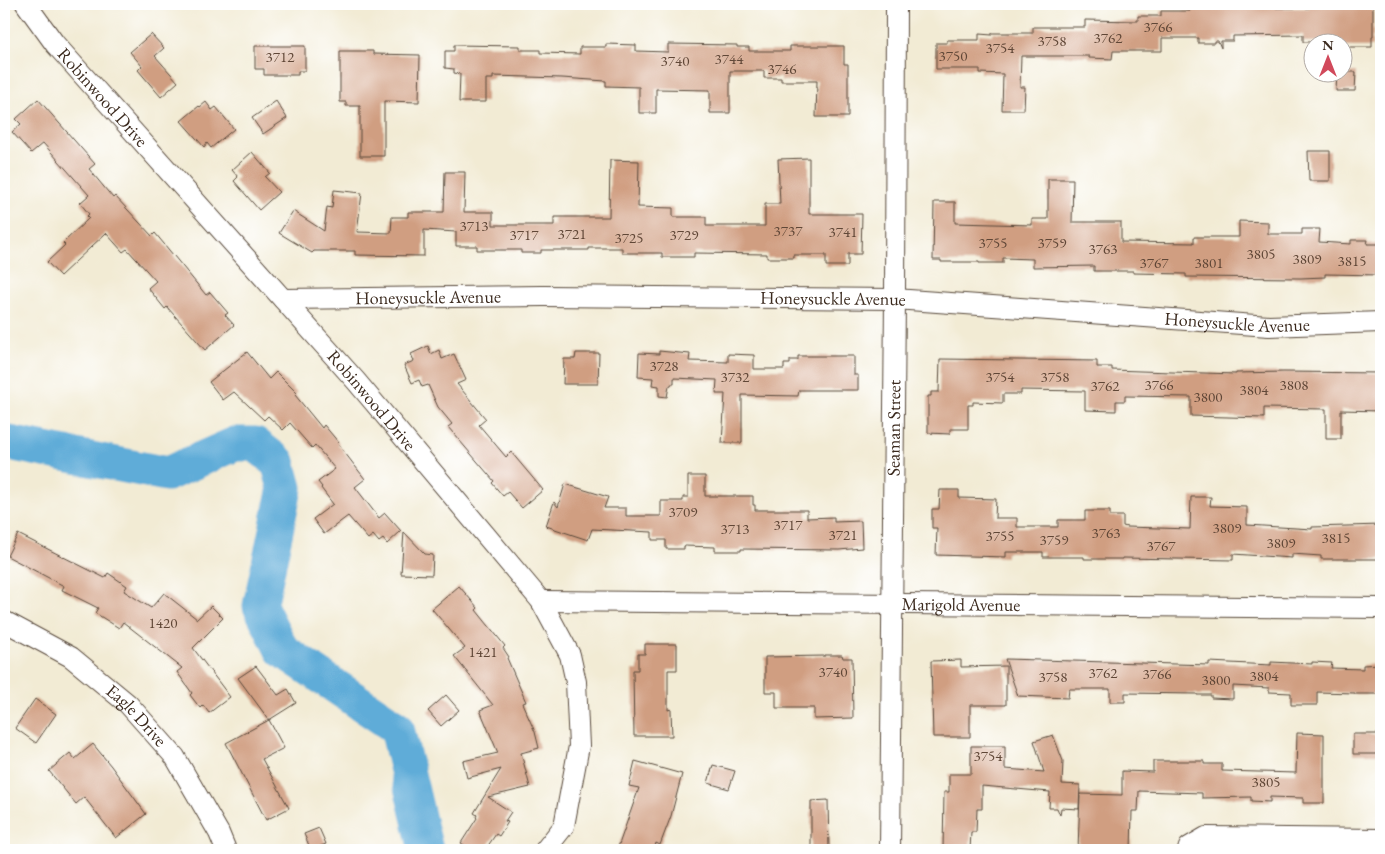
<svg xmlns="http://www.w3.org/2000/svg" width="1385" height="854" font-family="'EB Garamond',serif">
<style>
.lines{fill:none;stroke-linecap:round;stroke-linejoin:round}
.river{stroke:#5facd8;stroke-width:35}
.building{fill:#d09e81}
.minor-casing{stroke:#564739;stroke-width:22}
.minor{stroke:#fff;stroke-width:20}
.labels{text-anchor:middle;stroke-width:4.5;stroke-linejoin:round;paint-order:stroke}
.number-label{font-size:15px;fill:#604737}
.street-label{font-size:18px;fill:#3b2a1e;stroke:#fff}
</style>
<rect width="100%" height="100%" fill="#fff"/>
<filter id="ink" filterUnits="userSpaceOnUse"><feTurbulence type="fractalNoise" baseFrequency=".02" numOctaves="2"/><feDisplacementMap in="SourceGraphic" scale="10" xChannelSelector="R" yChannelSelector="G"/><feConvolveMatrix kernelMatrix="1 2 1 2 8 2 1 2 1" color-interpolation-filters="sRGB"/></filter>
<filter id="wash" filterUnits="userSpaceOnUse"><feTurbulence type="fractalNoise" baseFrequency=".0096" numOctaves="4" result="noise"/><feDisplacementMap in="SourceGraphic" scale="20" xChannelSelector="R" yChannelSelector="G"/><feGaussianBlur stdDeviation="1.12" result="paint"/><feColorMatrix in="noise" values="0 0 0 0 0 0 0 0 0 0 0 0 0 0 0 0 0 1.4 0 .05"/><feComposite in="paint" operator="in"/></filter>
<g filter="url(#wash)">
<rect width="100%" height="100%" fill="#f2ebd4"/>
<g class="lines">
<!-- river -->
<path class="river" d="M4,442L167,474L235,444H255L278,462L285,488L260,606L282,650L397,728L426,850"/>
</g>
<g id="blocks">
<!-- building -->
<path class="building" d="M1251,4H1276V8H1309V6H1345V4H1373V37H1372V47H1342V42H1303V35L1233,36V41H1221V48L1218,41H1214V43H1198V38H1162V51H1113L1112,59L1089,58V56H1021L1020,87H1025L1024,110H1002L1003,74L980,73V69H936V43H947V40H979V34L992,35V33H1033V27H1085V20L1138,21V16H1161V11H1190V6L1221,5V6H1251Z
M151,34L164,48L155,56L178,82L161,97L138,70L142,66L130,52Z
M606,44L636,45V51L668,52V44L737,45V47H749V51H790V46H844V64H848V117H816L817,81H781V78H764V71H730V113H710V90L656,89V113H639V87L606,86V81L562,78L493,76V79H486V102H459L460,74L454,73V69L445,68V51H454V45L520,46V50H540V53L580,54V47H606Z
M255,46H305V71H298V75H264V69H255Z
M340,51H373V54L420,55L419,102L384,101V156H360V106H346V102H340Z
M1337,72H1356L1355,91H1336Z
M38,99L95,164L89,169L113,198L115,196L152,236L155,233L206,295L210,292L228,313L225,315L234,325L205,350L167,307L165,309L148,288L156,281L127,249L123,252L106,233L60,276L47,262L65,245L63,243L89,218L87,216L89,214L80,203L89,195L43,143L31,153L12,132L21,124L16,119Z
M276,101L287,118L263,134L252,118Z
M206,102L212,110L216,107L234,129L211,148L207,143L204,147L181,121L199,106L200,107Z
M1308,151H1330V181H1309Z
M252,152L270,173L265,177L279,192L259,210L234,181L238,177L232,170Z
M809,158V214H862L861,254H848V266H826V255H794V258H767V254L694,253V257H662V253H622V248H589V250H541V253H521V250H477V246H456V232L424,230V256L355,255V251H314L312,253L279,233L293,211L324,231L327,207L332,208L334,190L362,193L357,232L391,233L392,217H408V212H444L445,172H465L464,212H493V225H554V217H609L610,160L639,161L638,207L673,208V217H706V226H765V204H780L778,159Z
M1048,179H1073L1072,222H1121V242L1194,243V237H1239V221L1268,222V234H1302V229H1320L1319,242L1351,244V240H1368L1367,244H1381V275L1325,274V277L1301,278L1186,277V274L1133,273V271H1094V266L1033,267V259L1003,258V263H979V262H941V260H933L934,202H955V223L1032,225V219H1048Z
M428,346L431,354L439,350L442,359L454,354L466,380L457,384L486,419L479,425L506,457L511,452L543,490L522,508L508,492L503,496L492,483L494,481L448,427L452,424L438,407L428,385L422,387L419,380L412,383L404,365L414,361L411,354Z
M659,351L690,354L689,361L728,362V354L754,355V369H784V364H790V360H798V356H854V375H858V390H799L798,396L742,395V443H722L725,394H716L717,380L674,378V384H671V386H669L667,397L659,396V386L652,385L653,378L638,377L639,353L659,354Z
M247,352L269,379L276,372L297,393L295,395L322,428L324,425L339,443L338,444L365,479L355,487L379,518L385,513L401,531L387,544L383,539L379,542L373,535L368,539L348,516L324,534L313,519L333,504L321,488L322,487L318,482L335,469L315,445L312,448L290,423L283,430L268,416L264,420L234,392L223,400L209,382Z
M576,353H599L598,384H563L564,359H575Z
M940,359L1097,361V367H1112V370L1140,371L1236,374V373L1284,372L1381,373V411L1341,410V439H1326V409L1264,408V418L1191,416V397L1125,396V401H1116V411L1085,410V391L1021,390V394H1003V403L973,402V405H968V429H950V434L928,433V396H931V392H939Z
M688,476H705V496H753V505H755V510H807V518L834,517V522L861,521L862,548L839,550L741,549V551H715V547L684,546V549H666V540H652V532L592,529L588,540L546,526L554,502L558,507L565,484L608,497L604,508H626V516H661V501H683V497H688Z
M940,490H959V498L996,499L995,518H1017V527H1058V520H1085V511H1110V516H1123V526L1127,527L1190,529L1191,497H1211L1210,506L1247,507V525L1312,529V527L1381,525V559H1321V556L1292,554V558L1233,554V560L1123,558V559H1084V557H1043V552H1006V557L936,555L937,528H932V509H939Z
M404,532L425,554L433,555L432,575L401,574Z
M18,534L105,578L108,573L127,586L124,591L151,608L164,593L197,619L211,606L223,618L193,648L230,697L209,713L203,705L200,708L190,695L192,693L177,672L182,668L123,622L119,628L95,613L98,608L62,590L64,586L7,556Z
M459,586L478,608L476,610L505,646L503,648L509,657L507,658L526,702L522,703L535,732L539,748L521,753L530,787L488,797L511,812L505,821L508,822L499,836L496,834L485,850H472L461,843L477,818L476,817L477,815L474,813L501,769L467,778L463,761L498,753L480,710L493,705L454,656L465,648L432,609Z
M645,644H677V670H668V710L671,709V711L672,736H634L633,670H638V654H645Z
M825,655H842L843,658H852L853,718L814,719V708H776V692H765V657L825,656Z
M1005,659L1209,665V662L1271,665V662L1312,664V662L1332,663L1331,668L1363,669V665L1381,664V694H1355V693L1317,692V705H1291V693L1269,692V688L1233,686V699L1211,698V695H1197V694L1125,693V702H1110V689H1069L1068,698L1018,696Z
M961,660V667L1006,666V705H970V737H933L931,661Z
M256,666L278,695L288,689L296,703L269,720L238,678Z
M446,695L459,710L441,726L428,711Z
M35,699L56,714L36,743L15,728Z
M269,720L284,748L262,759L289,808L266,820L226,743Z
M1297,733L1324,734V803H1303V798L1270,797V802L1251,801V797L1202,798V793L1139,791L1138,811H1132L1131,850H1078L1080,794L1122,795V771L1153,772V761H1204V764H1222V771L1296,773Z
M1353,734H1381V754H1353Z
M1053,735L1063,761L1062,784L1080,785L1079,809L1061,808L1060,815L1057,808H1049L1050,792L982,786V809H977L976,832H971L970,850H943L944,792H949V774H971V746H1005V769L1044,772L1034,741Z
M93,744L111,766L146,814L116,838L84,797L76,804L49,771L70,753L75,759Z
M635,761L682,774L671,816L660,845L656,843L654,850H617L639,788L629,786Z
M713,765L735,771L729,789L708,783Z
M828,800L829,850H811V801Z
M319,828L326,844L311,850L304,834Z"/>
</g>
</g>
<g filter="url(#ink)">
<use href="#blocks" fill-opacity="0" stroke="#564739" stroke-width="1"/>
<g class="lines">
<!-- minor casing -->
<g class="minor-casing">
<g id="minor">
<path id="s1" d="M26,4L55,44L356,381L541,601L570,655L576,682L579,746L564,826L545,850"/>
<path id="s2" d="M283,299L543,296L895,299L1269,326L1381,322"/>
<path id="s3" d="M541,601L1381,608"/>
<path id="s4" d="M4,621L71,657L128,704L175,757L219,833L226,850"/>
<path id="s5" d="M890,850L895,299L896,4"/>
<path d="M1188,850L1189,847L1206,837L1381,839"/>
</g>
</g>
<!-- minor -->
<use href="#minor" class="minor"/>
</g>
</g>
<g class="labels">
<!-- number labels -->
<g class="number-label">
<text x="1158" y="32">3766</text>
<text x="1108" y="43">3762</text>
<text x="1052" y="46">3758</text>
<text x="1000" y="53">3754</text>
<text x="953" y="61">3750</text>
<text x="280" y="62">3712</text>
<text x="729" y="64">3744</text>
<text x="675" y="66">3740</text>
<text x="782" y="74">3746</text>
<text x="474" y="231">3713</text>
<text x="788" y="236">3737</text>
<text x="843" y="237">3741</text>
<text x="572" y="239">3721</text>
<text x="524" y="240">3717</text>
<text x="684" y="240">3729</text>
<text x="629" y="243">3725</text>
<text x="993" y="248">3755</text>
<text x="1052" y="248">3759</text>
<text x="1103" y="254">3763</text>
<text x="1261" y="259">3805</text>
<text x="1307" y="264">3809</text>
<text x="1352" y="266">3815</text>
<text x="1154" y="268">3767</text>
<text x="1209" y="268">3801</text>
<text x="664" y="371">3728</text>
<text x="735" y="382">3732</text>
<text x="1000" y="382">3754</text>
<text x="1055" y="382">3758</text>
<text x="1159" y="390">3766</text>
<text x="1294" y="390">3808</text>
<text x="1105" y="391">3762</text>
<text x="1254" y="395">3804</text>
<text x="1208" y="402">3800</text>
<text x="683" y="517">3709</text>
<text x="788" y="530">3717</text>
<text x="1227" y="533">3809</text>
<text x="735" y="534">3713</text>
<text x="1106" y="538">3763</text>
<text x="843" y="540">3721</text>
<text x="1000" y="541">3755</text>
<text x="1336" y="543">3815</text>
<text x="1054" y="545">3759</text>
<text x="1281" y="548">3809</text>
<text x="1161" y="551">3767</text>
<text x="163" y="628">1420</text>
<text x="483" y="657">1421</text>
<text x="833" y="677">3740</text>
<text x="1103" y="678">3762</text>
<text x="1157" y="679">3766</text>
<text x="1264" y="681">3804</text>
<text x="1053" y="682">3758</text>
<text x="1216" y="685">3800</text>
<text x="988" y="761">3754</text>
<text x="1266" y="787">3805</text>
</g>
<!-- street labels -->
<g class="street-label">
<text dy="6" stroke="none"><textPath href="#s1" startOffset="121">Robinwood Drive</textPath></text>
<text dy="6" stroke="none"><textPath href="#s2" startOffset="145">Honeysuckle Avenue</textPath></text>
<text dy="6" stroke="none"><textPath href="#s2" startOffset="550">Honeysuckle Avenue</textPath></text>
<text dy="6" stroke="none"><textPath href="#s2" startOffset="955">Honeysuckle Avenue</textPath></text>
<text dy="6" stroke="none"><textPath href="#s1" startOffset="526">Robinwood Drive</textPath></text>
<text dy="6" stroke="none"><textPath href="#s5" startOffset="422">Seaman Street</textPath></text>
<text dy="6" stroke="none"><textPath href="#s3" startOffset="420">Marigold Avenue</textPath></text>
<text dy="6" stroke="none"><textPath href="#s4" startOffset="164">Eagle Drive</textPath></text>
</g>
</g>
<!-- margin -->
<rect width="1385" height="854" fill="none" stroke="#fff" stroke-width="20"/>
<!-- north arrow -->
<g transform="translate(1328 58)"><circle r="24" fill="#ffffff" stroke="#b1aaa5"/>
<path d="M0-4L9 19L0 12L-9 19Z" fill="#d1495b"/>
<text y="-8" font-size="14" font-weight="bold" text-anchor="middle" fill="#3b2a1e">N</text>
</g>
</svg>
